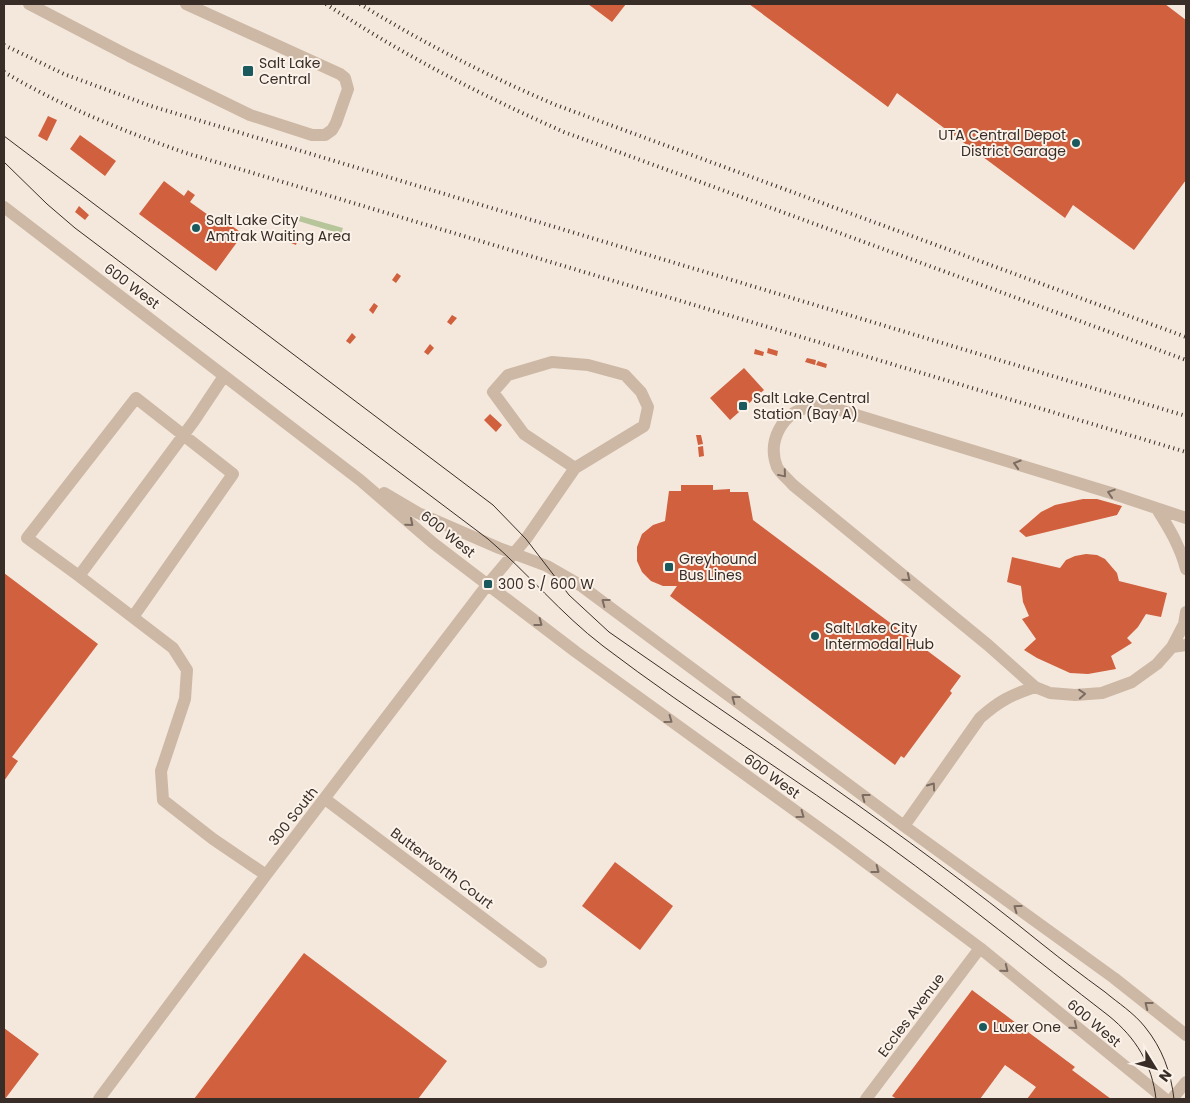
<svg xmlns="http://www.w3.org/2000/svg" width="1190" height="1103" font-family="Poppins,sans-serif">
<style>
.green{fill:#b7c59a}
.building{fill:#d0603e}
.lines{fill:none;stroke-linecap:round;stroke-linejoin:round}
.minor{stroke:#cdb8a6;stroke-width:12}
.tram{stroke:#392d28;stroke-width:1}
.rail{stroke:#392d28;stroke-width:4;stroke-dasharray:1 4;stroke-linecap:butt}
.oneway{stroke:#7c6c61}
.poi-dot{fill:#1a5a5e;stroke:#fbf2e9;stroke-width:2}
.labels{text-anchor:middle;stroke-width:4;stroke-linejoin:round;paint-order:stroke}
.poi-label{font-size:14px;fill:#392d28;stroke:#fbf2e9;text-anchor:start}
.street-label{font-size:14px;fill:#392d28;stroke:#fbf2e9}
</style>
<rect width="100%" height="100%" fill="#f4e8dc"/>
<!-- green -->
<path class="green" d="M297,215L343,228L341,234L295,220Z"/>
<!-- building -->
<path class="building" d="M588,4H626L612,22Z
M749,4H1165L1186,20V180L1134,250L1073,205L1065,218L897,93L888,107Z
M48,116L57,120L47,141L38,136Z
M80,135L116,161L105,176L70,149Z
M164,181L184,196L188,190L195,195L190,202L218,222L221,218L243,234L216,271L139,214Z
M79,206L89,215L85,220L75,212Z
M294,233L299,235L296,245L291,243Z
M397,273L401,276L396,283L392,280Z
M374,303L378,306L373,314L369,310Z
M452,315L457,318L451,325L447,322Z
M352,333L356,337L350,344L346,341Z
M430,344L434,348L428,355L424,352Z
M768,348L778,351L777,356L767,353Z
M755,349L764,352L763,356L754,354Z
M807,358L816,360L815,365L805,362Z
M818,361L827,364L826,368L816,365Z
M744,368L764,390L730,420L710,398Z
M490,414L502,425L496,432L484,420Z
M696,435H701L703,444L698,445Z
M703,446L704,456L699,457L698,447Z
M681,485H713V490L730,489V492H748L753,520L961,676L950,691L952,693L904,758L901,756L895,765L670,596L677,586H663L651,581L642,572L637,561V547L642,534L653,525L665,521L669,491H681Z
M1083,499H1097L1122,506L1117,515L1026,537L1019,531L1041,512L1055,505Z
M1086,554L1097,555L1105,559L1117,573L1119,581L1167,593L1161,617L1146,614L1138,627L1127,638L1132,643L1111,656L1116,669L1088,674L1070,673L1037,658L1024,650L1036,639L1022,619L1029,616L1023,602L1021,586L1007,582L1012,557L1060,568L1066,560L1075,556Z
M4,573L98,644L12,757L18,761L4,781Z
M615,862L673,906L640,950L582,906Z
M304,953L447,1061L418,1099H194Z
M972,990L1075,1067L1072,1070L1111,1099H1027L1036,1087L1005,1065L980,1099H897L892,1096Z
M4,1028L39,1054L5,1099H4Z"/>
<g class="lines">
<!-- minor -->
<path class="minor" d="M29,4L129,56L250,115L312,135H325L332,130L336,123L348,89L345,78L340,74L186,4
M4,207L360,480L433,543L576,652L837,841L980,948L1165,1099
M224,376L194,421L79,576L173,648L187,670L185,699L161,771L163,800L213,839L266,875
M384,493L418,513L499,548L547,566L580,585L904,826L1114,978L1186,1035
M1157,509C1169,528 1180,546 1186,569
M1186,518L1111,493L830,407C824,407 816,405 810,407C782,412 767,441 777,467C780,473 788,479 793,485L988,645L1035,687L1050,693L1075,695L1102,693L1132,682L1157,664L1172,647L1186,645
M79,576L27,538L136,398L233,474L133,617
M1172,647L1184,624L1186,612
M325,799L541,962
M904,826L980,718C999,701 1011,695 1035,687
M99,1099L266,875L488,584L526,539L575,468L644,426L648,407L641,392L625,375L588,365L552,362L508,375L493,392L524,434L575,468
M866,1099L980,948
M1172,1099L1186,1082"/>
<!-- tram -->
<path class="tram" d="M4,136L493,505L526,539L569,595L609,632C755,734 904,832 1042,944C1062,960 1083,976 1105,992C1118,1003 1134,1013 1145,1027C1162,1048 1171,1072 1174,1099
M4,162L47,204L75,228L488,539C528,573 561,614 603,646C695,716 794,777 887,845C963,900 1035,959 1109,1016C1136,1038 1152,1064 1156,1099"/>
<!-- rail -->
<path class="rail" d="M326,4C401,54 481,95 564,132L1186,360
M360,4C423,43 488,76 556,105L1186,337
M4,45L64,74L151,106L1186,416
M4,72C61,106 123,131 186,153L1186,452"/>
</g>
<!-- one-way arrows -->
<defs><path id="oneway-chevron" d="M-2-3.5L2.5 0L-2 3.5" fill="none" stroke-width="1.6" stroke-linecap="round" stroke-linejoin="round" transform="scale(1.25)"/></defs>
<g class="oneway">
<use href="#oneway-chevron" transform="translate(1017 464) rotate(-163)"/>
<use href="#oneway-chevron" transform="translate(783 474) rotate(50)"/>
<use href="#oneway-chevron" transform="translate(1111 493) rotate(-162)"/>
<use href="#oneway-chevron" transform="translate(410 523) rotate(41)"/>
<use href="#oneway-chevron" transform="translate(907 578) rotate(39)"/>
<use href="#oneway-chevron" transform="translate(605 602) rotate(-143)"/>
<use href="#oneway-chevron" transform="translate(539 623) rotate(37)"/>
<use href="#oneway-chevron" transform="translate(1082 694) rotate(-4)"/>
<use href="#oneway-chevron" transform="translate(735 699) rotate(-143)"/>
<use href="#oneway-chevron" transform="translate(669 720) rotate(36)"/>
<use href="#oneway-chevron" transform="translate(932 786) rotate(-55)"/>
<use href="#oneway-chevron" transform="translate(865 797) rotate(-143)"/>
<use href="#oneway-chevron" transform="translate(801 815) rotate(36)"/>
<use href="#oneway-chevron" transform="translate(876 870) rotate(37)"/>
<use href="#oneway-chevron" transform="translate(1017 908) rotate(-144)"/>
<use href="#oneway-chevron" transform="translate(1005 969) rotate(39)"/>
<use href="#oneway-chevron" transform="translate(1148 1005) rotate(-142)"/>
<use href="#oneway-chevron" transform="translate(1074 1026) rotate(39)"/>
</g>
<!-- markers -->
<g class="poi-dot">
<rect x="242" y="65" width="12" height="12" rx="2.5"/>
<circle cx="1076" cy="143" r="5"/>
<circle cx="196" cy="228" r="5"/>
<rect x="738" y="401" width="10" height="10" rx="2.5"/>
<rect x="664" y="562" width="10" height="10" rx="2.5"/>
<rect x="483" y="579" width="10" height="10" rx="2.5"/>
<circle cx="815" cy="636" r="5"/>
<circle cx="983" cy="1027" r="5"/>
</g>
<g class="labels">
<!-- poi labels -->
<g class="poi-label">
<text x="259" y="68">Salt Lake<tspan x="259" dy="16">Central</tspan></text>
<text x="1066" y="140" text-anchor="end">UTA Central Depot<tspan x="1066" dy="16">District Garage</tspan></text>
<text x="206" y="225">Salt Lake City<tspan x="206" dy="16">Amtrak Waiting Area</tspan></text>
<text x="753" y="403">Salt Lake Central<tspan x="753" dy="16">Station (Bay A)</tspan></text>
<text x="679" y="564">Greyhound<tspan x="679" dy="16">Bus Lines</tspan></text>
<text x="498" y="589">300 S / 600 W</text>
<text x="825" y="633">Salt Lake City<tspan x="825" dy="16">Intermodal Hub</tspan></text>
<text x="993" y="1032">Luxer One</text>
</g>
<!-- street labels -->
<g class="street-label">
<text transform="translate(132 286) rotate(37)" y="5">600 West</text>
<text transform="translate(448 534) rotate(39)" y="5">600 West</text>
<text transform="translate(772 776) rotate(36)" y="5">600 West</text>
<text transform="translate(293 816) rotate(-52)" y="5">300 South</text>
<text transform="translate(442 868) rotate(37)" y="5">Butterworth Court</text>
<text transform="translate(911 1015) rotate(-53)" y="5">Eccles Avenue</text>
<text transform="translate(1094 1023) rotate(40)" y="5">600 West</text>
</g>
</g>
<!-- border -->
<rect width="1190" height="1103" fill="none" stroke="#392d28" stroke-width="10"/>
<!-- north arrow -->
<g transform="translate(1155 1068) rotate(127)" stroke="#fbf2e9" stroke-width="4" paint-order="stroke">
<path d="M0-4L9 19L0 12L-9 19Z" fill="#392d28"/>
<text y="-8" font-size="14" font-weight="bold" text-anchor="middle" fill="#392d28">N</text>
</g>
</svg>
